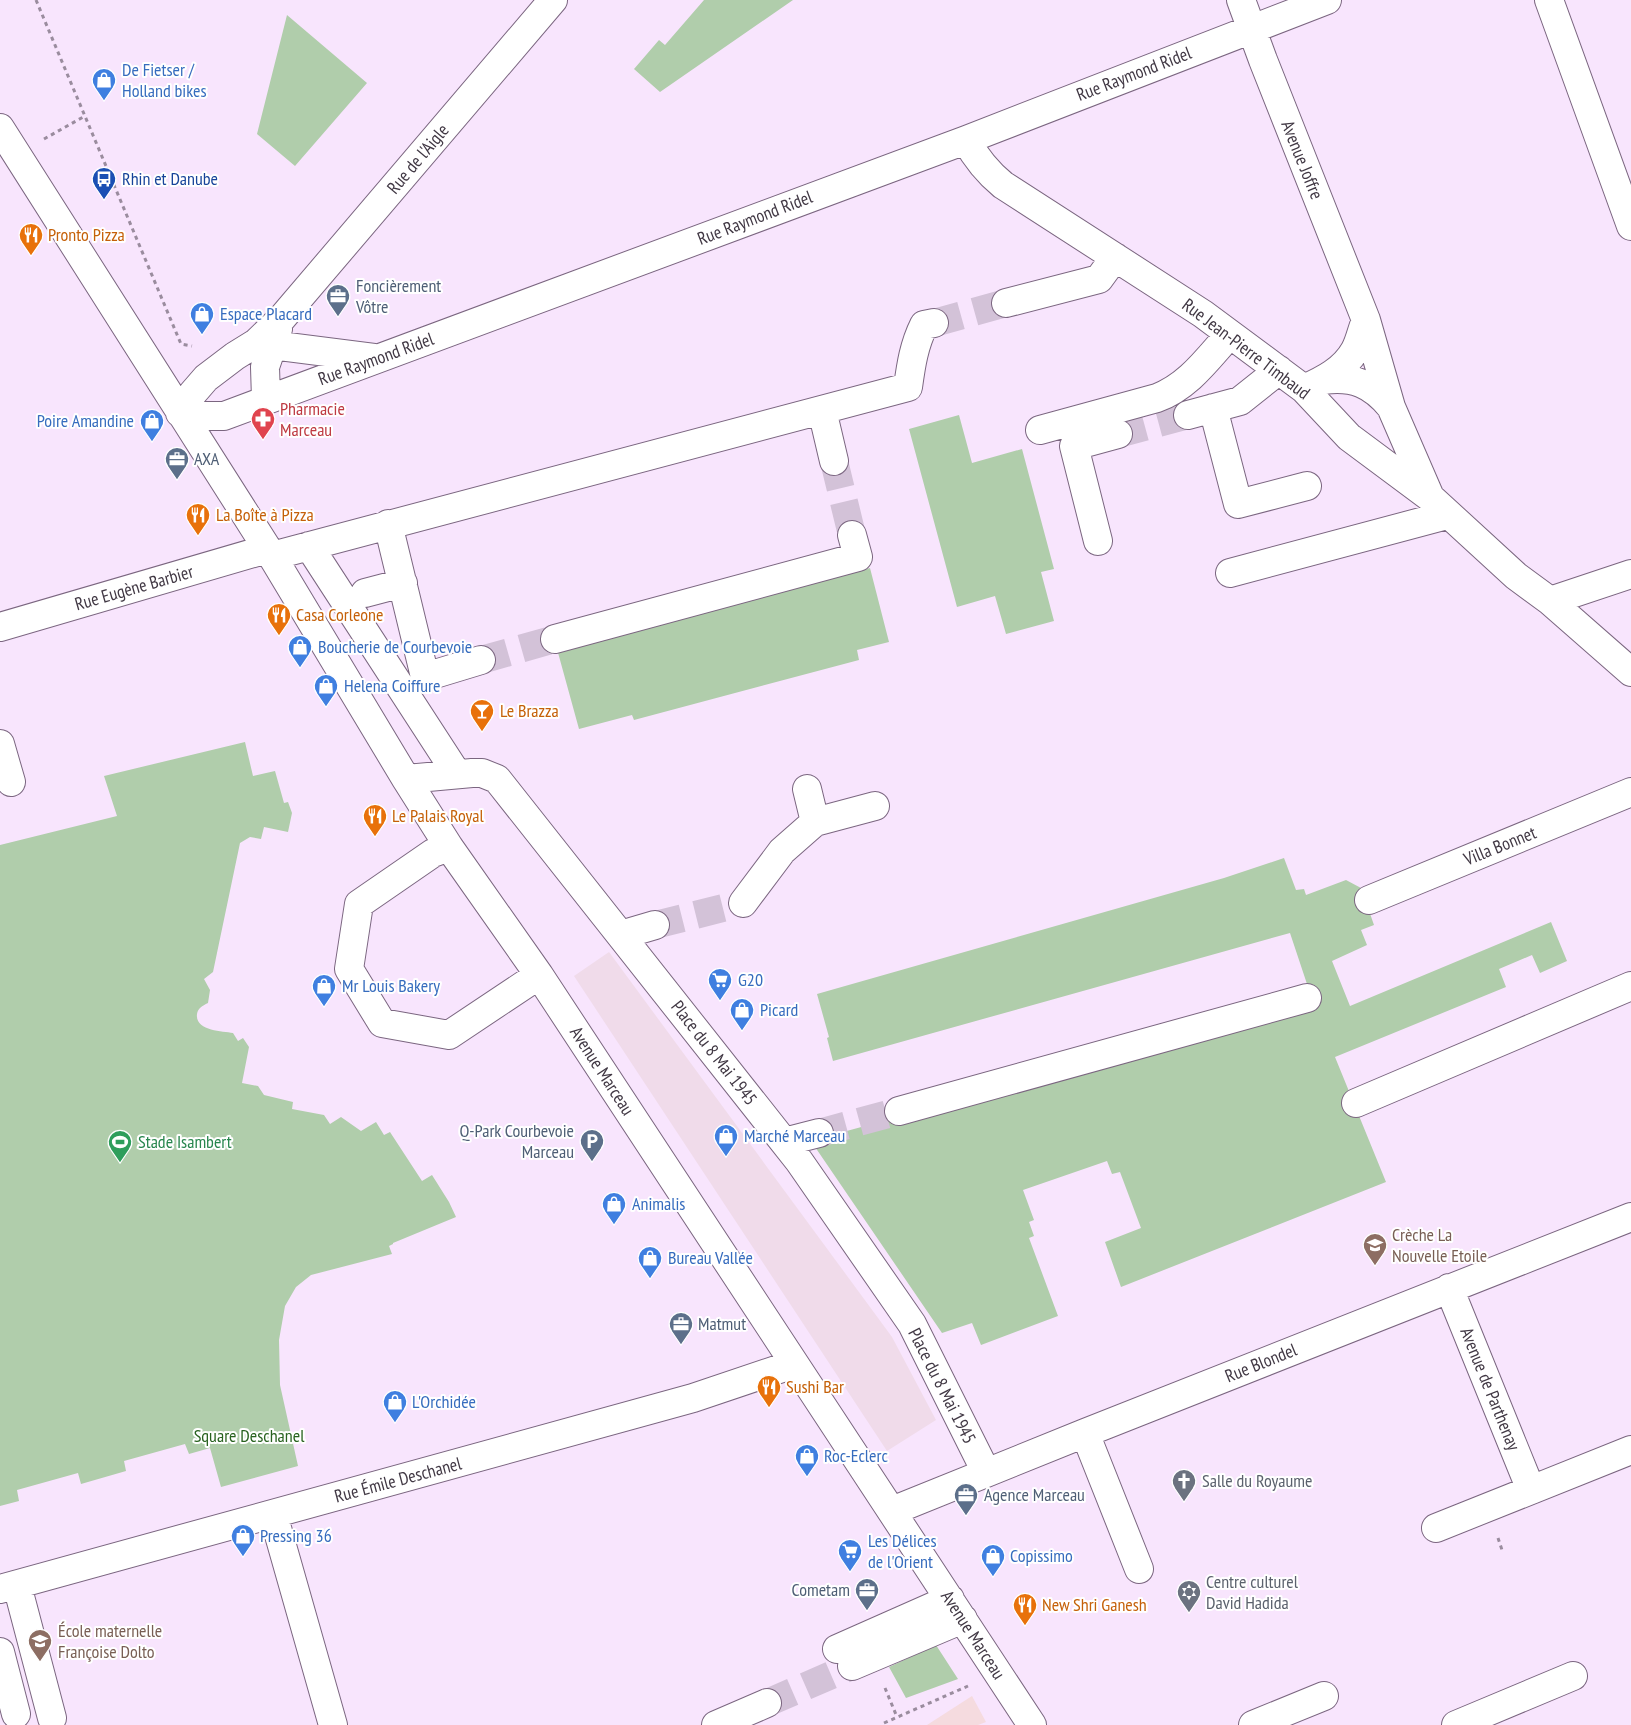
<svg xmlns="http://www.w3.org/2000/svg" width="1631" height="1725" font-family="'PT Sans Narrow',sans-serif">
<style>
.commercial{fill:#f0dbea}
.industrial{fill:#f5dbdf}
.green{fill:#b0cdab}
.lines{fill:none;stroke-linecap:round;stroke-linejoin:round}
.minor-tunnel{stroke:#d3c2d8;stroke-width:28;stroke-dasharray:28 14;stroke-linecap:butt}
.minor-casing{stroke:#7b6680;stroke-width:30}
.path{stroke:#9a8c9e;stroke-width:3;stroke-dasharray:4 4;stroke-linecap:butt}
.minor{stroke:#fff;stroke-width:28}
.labels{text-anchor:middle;stroke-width:4;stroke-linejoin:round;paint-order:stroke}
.shop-label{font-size:18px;fill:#366cbe;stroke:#fff;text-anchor:start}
.street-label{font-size:18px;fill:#413844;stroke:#fff}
.transit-label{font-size:18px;fill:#164399;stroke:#fff;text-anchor:start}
.food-label{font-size:18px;fill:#c56008;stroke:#fff;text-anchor:start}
.service-label{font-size:18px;fill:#4e5e75;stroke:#fff;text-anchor:start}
.health-label{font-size:18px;fill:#be3a42;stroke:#fff;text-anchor:start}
.leisure-label{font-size:18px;fill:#27864d;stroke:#fff;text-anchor:start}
.education-label{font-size:18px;fill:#785e54;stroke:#fff;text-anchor:start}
.park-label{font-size:18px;fill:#28621f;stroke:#fff}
.worship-label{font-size:18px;fill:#5b616d;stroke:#fff;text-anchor:start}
</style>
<rect width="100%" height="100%" fill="#f8e5fd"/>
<!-- commercial -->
<path class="commercial" d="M609,952L892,1337L936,1420L887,1451L574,976Z"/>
<!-- industrial -->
<path class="industrial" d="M972,1696L986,1722L978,1725H927Z"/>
<!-- green -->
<path class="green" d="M704,0H793L660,92L634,69L659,40L665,45Z
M287,15L367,83L295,166L257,134Z
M959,415L972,463L1022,449L1054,569L1041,572L1054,621L1006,634L995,596L957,607L909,429Z
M870,568L889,642L857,650L859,660L634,720L632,715L579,729L557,649Z
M245,742L253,776L275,771L284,803L288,802L292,813L288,832L264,827L261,839L250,837L240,843L213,972L204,979L210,990L208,1003C202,1006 198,1008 197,1014C195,1031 222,1031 233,1033L238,1041L243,1038L249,1047L242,1083L258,1086L264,1095L293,1102L292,1109L324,1115L330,1124L341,1117L361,1131L376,1122L384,1135L390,1132L422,1181L432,1175L449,1202L456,1217L393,1243V1244L389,1246L392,1254L311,1275L296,1287L285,1306L279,1340L280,1385L298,1466L221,1487L210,1448L189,1454L185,1444L124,1461L126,1471L81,1484L78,1473L17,1490L19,1501L0,1506V845L117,816L104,776Z
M1284,858L1296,890L1304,889L1306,895L1346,880L1361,888L1374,925L1361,930L1367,945L1332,961L1350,1006L1551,922L1567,961L1540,973L1532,955L1499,969L1506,987L1335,1057L1386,1182L1121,1287L1105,1242L1141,1228L1120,1172L1112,1174L1107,1161L1023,1190L1034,1220L1029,1222L1034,1236L1029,1238L1058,1316L981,1345L972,1323L942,1333L813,1144L821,1138L1217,1030L1313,1002L1290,933L833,1061L827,1038L829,1037L817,994L1224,878Z
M936,1645L958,1679L906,1698L889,1667Z"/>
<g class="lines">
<!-- minor-tunnel -->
<path class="minor-tunnel" d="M934,323L1006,303
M1118,434L1188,415
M834,461L852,535
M481,660L555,639
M655,925L743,903
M819,1133L899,1111
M767,1703L852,1666"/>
<!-- minor casing -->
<g class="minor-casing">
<path id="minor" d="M1241,0L1263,60L1366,320L1391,407L1430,497
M1549,0L1631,226
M0,128L272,556L406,779L449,847L539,975L1032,1725
M966,140C976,158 987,172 1003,185L1203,314L1304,389L1349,437L1431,498L1516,576L1550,601L1631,672
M1006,303L1099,279L1115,257
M256,343L374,358
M1324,380C1353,376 1372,384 1391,407
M1304,389C1324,380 1344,370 1355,350C1360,341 1362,329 1366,320
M266,399L265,367L278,329
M1213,408L1238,504L1307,486
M822,410L834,461
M180,413L202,416H224L966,140L1327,0
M180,413L193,393L206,378L235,356L256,343L282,318L553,0
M1188,415L1240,401L1279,370
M1040,430L1157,398C1189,386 1208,358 1230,334
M388,524L425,677L481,660
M1098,541L1074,446L1118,434
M309,546L457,774
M272,556L908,387C911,365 914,345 924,325L934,323
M1230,573L1447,515
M365,593L403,583
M1550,601L1631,574
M0,627L267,549
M555,639L858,557L852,535
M0,744L11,782
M406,779L472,773H482L497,779L799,1161L912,1324L986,1472
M807,789L815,822
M449,847L433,853L359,904L349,969L382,1023L449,1035L539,975
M1369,900L1631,792
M743,903L782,851L815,822L875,806
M621,935L655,925
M1356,1103L1631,986
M899,1111L1307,998
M784,1142L819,1133
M1449,1288L1531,1490
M1085,1433L1139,1569
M892,1511L1085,1433L1631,1217
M273,1514L333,1725
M1436,1528L1631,1450
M17,1585L52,1718
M0,1589L693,1398L794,1364
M837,1649L950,1599
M0,1652L16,1714
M852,1666L963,1619
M716,1725L767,1703
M1253,1725L1324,1696
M1456,1725L1573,1676"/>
</g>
<!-- path -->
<path class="path" d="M36,0L181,344L192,346
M44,139L85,116
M1498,1538L1502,1550
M885,1688L897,1717
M884,1723L968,1686"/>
<!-- minor -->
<use href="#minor" class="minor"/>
</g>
<!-- icons -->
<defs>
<g id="shop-pin" transform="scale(1.25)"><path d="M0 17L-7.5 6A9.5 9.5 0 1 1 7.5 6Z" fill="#3f7fe0" stroke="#fff"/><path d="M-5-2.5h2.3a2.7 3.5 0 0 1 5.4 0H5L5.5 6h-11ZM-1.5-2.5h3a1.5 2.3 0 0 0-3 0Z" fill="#fff"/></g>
<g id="bus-pin" transform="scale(1.25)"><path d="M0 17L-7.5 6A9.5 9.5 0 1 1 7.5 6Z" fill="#1a4fb4" stroke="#fff"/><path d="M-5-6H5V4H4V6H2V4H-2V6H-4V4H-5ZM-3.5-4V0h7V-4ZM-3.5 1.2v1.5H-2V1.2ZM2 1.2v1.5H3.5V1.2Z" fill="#fff"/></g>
<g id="restaurant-pin" transform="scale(1.25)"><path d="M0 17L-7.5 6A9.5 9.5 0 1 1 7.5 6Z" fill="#e8710a" stroke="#fff"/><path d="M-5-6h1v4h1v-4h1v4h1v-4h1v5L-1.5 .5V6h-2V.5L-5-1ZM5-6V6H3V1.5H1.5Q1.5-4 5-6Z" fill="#fff"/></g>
<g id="office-pin" transform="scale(1.25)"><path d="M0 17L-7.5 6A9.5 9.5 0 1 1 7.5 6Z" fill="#5c6f8a" stroke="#fff"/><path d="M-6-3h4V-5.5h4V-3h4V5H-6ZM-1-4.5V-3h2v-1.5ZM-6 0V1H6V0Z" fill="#fff"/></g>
<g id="pharmacy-pin" transform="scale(1.25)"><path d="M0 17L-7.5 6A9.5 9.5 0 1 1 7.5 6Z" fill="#e0444e" stroke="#fff"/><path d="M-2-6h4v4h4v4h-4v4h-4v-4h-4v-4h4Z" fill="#fff"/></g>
<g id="bar-pin" transform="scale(1.25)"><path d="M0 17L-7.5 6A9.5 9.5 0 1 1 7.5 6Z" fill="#e8710a" stroke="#fff"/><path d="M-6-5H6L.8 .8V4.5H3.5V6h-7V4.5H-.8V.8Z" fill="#fff"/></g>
<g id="supermarket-pin" transform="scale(1.25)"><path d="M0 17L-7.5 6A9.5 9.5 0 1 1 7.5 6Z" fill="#3f7fe0" stroke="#fff"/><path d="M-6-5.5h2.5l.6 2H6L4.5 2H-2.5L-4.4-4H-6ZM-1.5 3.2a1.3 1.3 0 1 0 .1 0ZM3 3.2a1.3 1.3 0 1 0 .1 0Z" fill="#fff"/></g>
<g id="parking-pin" transform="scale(1.25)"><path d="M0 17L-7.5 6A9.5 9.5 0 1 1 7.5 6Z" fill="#5c6f8a" stroke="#fff"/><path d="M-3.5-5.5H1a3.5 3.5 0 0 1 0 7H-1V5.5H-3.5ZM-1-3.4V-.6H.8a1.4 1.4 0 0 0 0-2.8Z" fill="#fff"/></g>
<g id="stadium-pin" transform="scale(1.25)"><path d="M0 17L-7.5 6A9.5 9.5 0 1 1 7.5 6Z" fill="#2e9e5b" stroke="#fff"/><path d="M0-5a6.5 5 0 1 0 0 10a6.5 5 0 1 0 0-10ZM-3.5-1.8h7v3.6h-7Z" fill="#fff"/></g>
<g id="school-pin" transform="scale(1.25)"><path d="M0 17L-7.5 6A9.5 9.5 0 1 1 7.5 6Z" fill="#8d6e63" stroke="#fff"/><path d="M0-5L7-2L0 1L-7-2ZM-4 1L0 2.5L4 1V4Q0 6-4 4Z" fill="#fff"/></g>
<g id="church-pin" transform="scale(1.25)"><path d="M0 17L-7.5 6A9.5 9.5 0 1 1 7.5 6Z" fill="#6b7280" stroke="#fff"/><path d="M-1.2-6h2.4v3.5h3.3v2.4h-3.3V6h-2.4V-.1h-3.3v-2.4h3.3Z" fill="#fff"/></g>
<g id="synagogue-pin" transform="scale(1.25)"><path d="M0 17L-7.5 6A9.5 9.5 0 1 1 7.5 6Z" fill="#6b7280" stroke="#fff"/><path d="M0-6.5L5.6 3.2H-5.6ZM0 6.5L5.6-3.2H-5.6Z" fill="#fff"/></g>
</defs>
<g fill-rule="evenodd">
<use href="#shop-pin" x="104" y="80"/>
<use href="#bus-pin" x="104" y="179"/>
<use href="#restaurant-pin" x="31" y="235"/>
<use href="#office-pin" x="338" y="296"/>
<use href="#shop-pin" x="202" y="314"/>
<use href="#pharmacy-pin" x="263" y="419"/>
<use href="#shop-pin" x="152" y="421"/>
<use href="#office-pin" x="177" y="459"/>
<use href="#restaurant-pin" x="198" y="515"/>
<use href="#restaurant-pin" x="279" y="615"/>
<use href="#shop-pin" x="300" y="647"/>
<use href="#shop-pin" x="326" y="686"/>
<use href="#bar-pin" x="482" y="711"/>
<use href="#restaurant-pin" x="375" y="816"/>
<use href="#supermarket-pin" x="720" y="980"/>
<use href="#shop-pin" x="324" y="986"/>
<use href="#shop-pin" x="742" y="1010"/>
<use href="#shop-pin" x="726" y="1136"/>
<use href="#parking-pin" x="592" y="1141"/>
<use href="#stadium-pin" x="120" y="1142"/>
<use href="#shop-pin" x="614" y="1204"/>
<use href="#school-pin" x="1375" y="1245"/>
<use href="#shop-pin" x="650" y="1258"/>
<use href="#office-pin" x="681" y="1324"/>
<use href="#restaurant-pin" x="769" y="1387"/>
<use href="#shop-pin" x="395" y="1402"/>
<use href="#shop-pin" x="807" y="1456"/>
<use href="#church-pin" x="1184" y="1481"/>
<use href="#office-pin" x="966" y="1495"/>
<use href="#shop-pin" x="243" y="1536"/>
<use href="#supermarket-pin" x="850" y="1551"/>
<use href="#shop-pin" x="993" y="1556"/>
<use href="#office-pin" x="867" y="1590"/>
<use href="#synagogue-pin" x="1189" y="1592"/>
<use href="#restaurant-pin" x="1025" y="1605"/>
<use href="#school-pin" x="40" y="1641"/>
</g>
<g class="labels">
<!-- shop labels -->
<g class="shop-label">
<text x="122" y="76">De Fietser /<tspan x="122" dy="21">Holland bikes</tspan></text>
<text x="220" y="320">Espace Placard</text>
<text x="134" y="427" text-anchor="end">Poire Amandine</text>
<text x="318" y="653">Boucherie de Courbevoie</text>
<text x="344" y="692">Helena Coiffure</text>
<text x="738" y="986">G20</text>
<text x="342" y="992">Mr Louis Bakery</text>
<text x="760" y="1016">Picard</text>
<text x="744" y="1142">Marché Marceau</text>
<text x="632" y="1210">Animalis</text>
<text x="668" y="1264">Bureau Vallée</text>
<text x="412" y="1408">L'Orchidée</text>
<text x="824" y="1462">Roc-Eclerc</text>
<text x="260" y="1542">Pressing 36</text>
<text x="868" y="1547">Les Délices<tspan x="868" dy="21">de l'Orient</tspan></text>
<text x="1010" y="1562">Copissimo</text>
</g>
<!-- street labels -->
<g class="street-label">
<text transform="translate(1134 74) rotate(-21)" y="6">Rue Raymond Ridel</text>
<text transform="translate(418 159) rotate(-50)" y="6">Rue de l'Aigle</text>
<text transform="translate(1302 160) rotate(68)" y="6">Avenue Joffre</text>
<text transform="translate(755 218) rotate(-21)" y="6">Rue Raymond Ridel</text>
<text transform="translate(1246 349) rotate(37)" y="6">Rue Jean-Pierre Timbaud</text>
<text transform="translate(376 359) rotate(-20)" y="6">Rue Raymond Ridel</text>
<text transform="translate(134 588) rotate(-16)" y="6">Rue Eugène Barbier</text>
<text transform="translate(1500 846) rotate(-22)" y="6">Villa Bonnet</text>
<text transform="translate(714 1053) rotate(52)" y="6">Place du 8 Mai 1945</text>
<text transform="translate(602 1071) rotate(57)" y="6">Avenue Marceau</text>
<text transform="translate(1261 1363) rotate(-22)" y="6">Rue Blondel</text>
<text transform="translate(942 1386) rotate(63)" y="6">Place du 8 Mai 1945</text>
<text transform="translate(1490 1389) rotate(68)" y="6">Avenue de Parthenay</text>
<text transform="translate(398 1480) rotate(-15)" y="6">Rue Émile Deschanel</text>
<text transform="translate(973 1635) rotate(57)" y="6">Avenue Marceau</text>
</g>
<!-- transit labels -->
<g class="transit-label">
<text x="122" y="185">Rhin et Danube</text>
</g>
<!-- food labels -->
<g class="food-label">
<text x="48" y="241">Pronto Pizza</text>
<text x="216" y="521">La Boîte à Pizza</text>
<text x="296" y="621">Casa Corleone</text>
<text x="500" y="717">Le Brazza</text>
<text x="392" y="822">Le Palais Royal</text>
<text x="786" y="1393">Sushi Bar</text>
<text x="1042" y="1611">New Shri Ganesh</text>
</g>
<!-- service labels -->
<g class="service-label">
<text x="356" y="292">Foncièrement<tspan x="356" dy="21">Vôtre</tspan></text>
<text x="194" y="465">AXA</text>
<text x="574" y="1137" text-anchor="end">Q-Park Courbevoie<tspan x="574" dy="21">Marceau</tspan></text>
<text x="698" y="1330">Matmut</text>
<text x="984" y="1501">Agence Marceau</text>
<text x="850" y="1596" text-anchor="end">Cometam</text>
</g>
<!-- health labels -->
<g class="health-label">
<text x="280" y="415">Pharmacie<tspan x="280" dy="21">Marceau</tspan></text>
</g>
<!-- leisure labels -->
<g class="leisure-label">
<text x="138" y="1148">Stade Isambert</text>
</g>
<!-- education labels -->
<g class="education-label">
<text x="1392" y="1241">Crèche La<tspan x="1392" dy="21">Nouvelle Etoile</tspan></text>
<text x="58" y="1637">École maternelle<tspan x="58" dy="21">Françoise Dolto</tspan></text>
</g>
<!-- park labels -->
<g class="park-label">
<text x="249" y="1442">Square Deschanel</text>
</g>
<!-- worship labels -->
<g class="worship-label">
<text x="1202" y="1487">Salle du Royaume</text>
<text x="1206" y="1588">Centre culturel<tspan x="1206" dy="21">David Hadida</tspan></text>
</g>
</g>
</svg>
